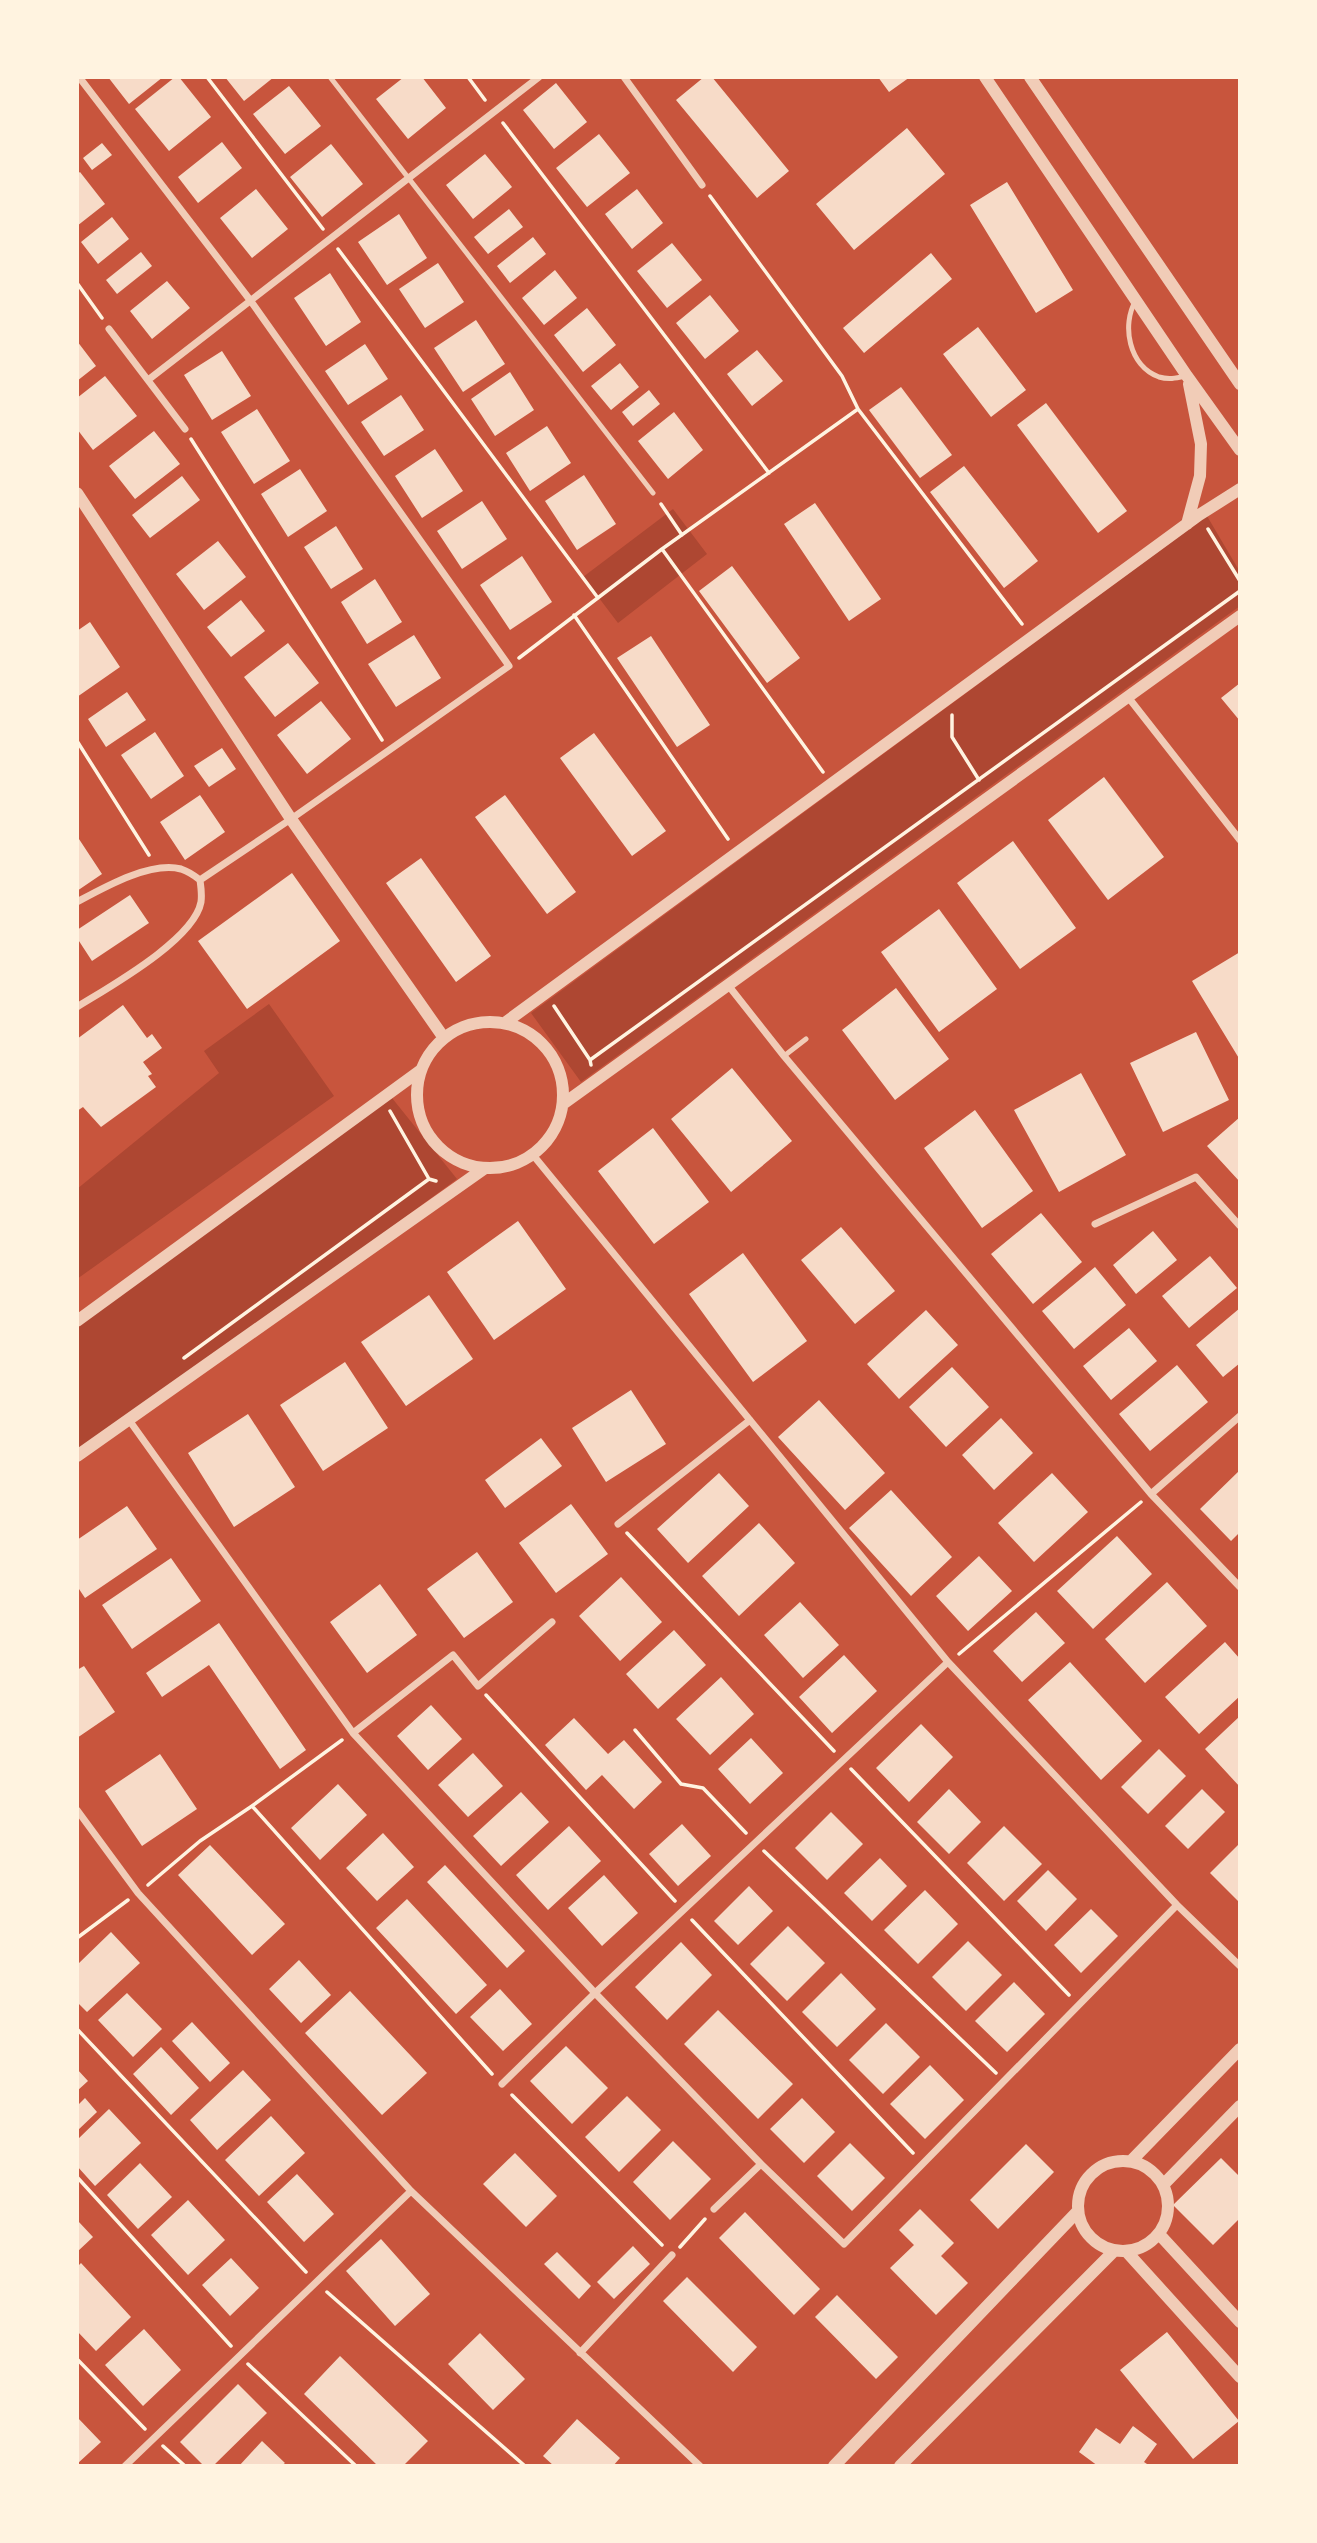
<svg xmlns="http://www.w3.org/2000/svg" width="1317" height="2543" font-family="Poppins,sans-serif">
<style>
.green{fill:#ae4732}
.building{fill:#f7dbc8}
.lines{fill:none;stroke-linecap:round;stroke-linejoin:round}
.path{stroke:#fff3e0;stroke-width:3.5}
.service{stroke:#f1ccb7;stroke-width:5}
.minor{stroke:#f1ccb7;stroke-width:7}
.tertiary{stroke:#f1ccb7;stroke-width:12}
</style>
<rect width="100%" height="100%" fill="#c8553d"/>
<!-- green -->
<path class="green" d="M673,509L707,554L618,623L583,577Z
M1207,516L1240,572V606L581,1082L531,1013Z
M269,1004L334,1096L77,1279V1189L219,1073L204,1051Z
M392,1098L457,1179L129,1420L77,1453V1324Z"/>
<!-- building -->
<path class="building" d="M108,77H163L129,104Z
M175,77H179L211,117L169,151L135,109Z
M225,77H274L244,101Z
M404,77H422L446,108L408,139L376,99Z
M704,77H712L789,171L757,198L676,100Z
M878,77H910L889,92Z
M556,83L587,122L554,149L523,110Z
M289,86L321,126L285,154L253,114Z
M907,128L945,174L854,250L816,204Z
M599,134L630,173L587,207L556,168Z
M222,142L242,168L198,203L178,177Z
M102,143L112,155L92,170L83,158Z
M331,144L363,184L322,217L290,177Z
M485,154L512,187L473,219L446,185Z
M80,172L105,204L77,226V174Z
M1007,182L1073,290L1036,313L970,205Z
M256,189L288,229L252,258L220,218Z
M637,189L663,223L632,249L605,214Z
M509,209L523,227L488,254L474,237Z
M399,214L427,258L387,285L358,242Z
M112,217L129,239L98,264L81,242Z
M533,237L546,254L510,283L497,266Z
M672,243L702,280L667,308L637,271Z
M141,252L152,266L117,294L106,280Z
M931,253L952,279L864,353L843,328Z
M438,263L464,302L425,328L399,289Z
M555,270L577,298L544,325L522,298Z
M330,273L361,322L326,346L294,298Z
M167,281L190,308L152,339L130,311Z
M710,295L739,331L705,359L676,323Z
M587,308L616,345L583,372L554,335Z
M476,320L505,364L463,392L434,348Z
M978,327L1026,390L991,417L943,354Z
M77,341L96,366L77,381Z
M365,344L388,379L348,405L325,371Z
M757,350L783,381L752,406L727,374Z
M222,351L251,396L212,420L184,375Z
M620,363L639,387L611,410L591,386Z
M510,372L534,410L495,436L471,399Z
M105,376L137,416L93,450L77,429V398Z
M901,387L952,455L920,478L869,410Z
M649,390L660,404L633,426L622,412Z
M401,395L424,430L384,456L361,422Z
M1046,403L1127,511L1098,533L1017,425Z
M257,409L290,461L254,484L221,432Z
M674,412L703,450L668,479L638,441Z
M547,426L571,463L530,491L506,453Z
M154,431L180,464L135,499L109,466Z
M435,449L463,491L422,518L395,476Z
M964,466L1038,561L1004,588L930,492Z
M300,469L327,511L288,537L261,494Z
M584,475L616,524L577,550L545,501Z
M182,476L200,500L150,538L132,515Z
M482,501L507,539L462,569L437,531Z
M815,503L881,599L849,621L784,524Z
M336,526L363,569L331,589L304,547Z
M218,541L246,577L204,610L176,574Z
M522,556L552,602L510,630L480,585Z
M732,566L800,658L767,683L699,591Z
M375,579L402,622L367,644L341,602Z
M241,600L265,631L231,657L207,627Z
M90,622L120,667L77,697V631Z
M414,635L441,678L396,707L368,664Z
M651,636L710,725L677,747L617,658Z
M288,643L319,683L275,717L244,677Z
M1240,683V721L1221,698Z
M127,692L146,720L106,747L88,719Z
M321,701L351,739L307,774L277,735Z
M155,732L184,776L151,799L121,755Z
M594,733L666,831L632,856L560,758Z
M222,748L236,769L209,787L194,766Z
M1104,777L1164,857L1108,900L1048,820Z
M200,795L225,832L185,860L160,822Z
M505,795L576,892L547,914L475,817Z
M77,836L102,874L77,891Z
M1013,841L1076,928L1020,969L957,883Z
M421,858L491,956L456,982L386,883Z
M292,873L340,941L247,1009L198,941Z
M130,895L149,923L92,961L77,938V930Z
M939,909L997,989L939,1032L881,952Z
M1240,952V1060L1192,981Z
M896,988L949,1059L895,1100L842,1030Z
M123,1005L147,1038L152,1034L162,1048L143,1062L152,1074L148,1076L156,1087L101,1127L83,1107L77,1111V1039Z
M1196,1032L1229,1100L1163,1132L1130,1063Z
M732,1068L792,1141L731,1192L671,1119Z
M1081,1073L1126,1155L1059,1192L1014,1110Z
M975,1110L1033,1191L982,1228L924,1148Z
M1240,1117V1182L1207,1146Z
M653,1128L709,1202L654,1244L598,1171Z
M1041,1213L1082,1262L1033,1304L991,1254Z
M518,1221L566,1289L494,1340L447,1272Z
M841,1227L895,1291L855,1324L801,1260Z
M1153,1231L1177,1260L1136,1294L1113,1265Z
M743,1253L807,1341L753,1382L689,1294Z
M1210,1256L1237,1288L1189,1328L1162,1296Z
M1095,1267L1126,1305L1074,1349L1042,1311Z
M429,1295L473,1359L406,1406L361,1342Z
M1240,1308V1363L1223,1377L1196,1345Z
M926,1310L958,1345L899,1399L867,1364Z
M1129,1328L1157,1361L1111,1400L1083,1366Z
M345,1362L388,1428L323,1471L280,1405Z
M1177,1365L1208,1402L1150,1451L1119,1414Z
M952,1367L989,1407L946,1447L909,1407Z
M631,1390L666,1444L606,1482L572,1428Z
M819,1400L885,1473L845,1510L778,1437Z
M248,1414L295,1487L234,1527L188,1453Z
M1001,1418L1033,1453L994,1490L962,1455Z
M541,1438L562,1466L505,1508L485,1480Z
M1240,1470V1532L1231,1541L1200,1509Z
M719,1473L749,1506L688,1563L657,1529Z
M1052,1473L1088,1512L1034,1562L998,1523Z
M891,1490L952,1557L911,1596L849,1528Z
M571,1504L608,1554L556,1593L519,1543Z
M127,1506L157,1549L85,1598L77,1586V1540Z
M759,1523L795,1563L739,1616L702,1576Z
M1117,1536L1152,1574L1093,1629L1057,1591Z
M477,1552L513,1602L464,1638L427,1589Z
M979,1556L1012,1591L968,1631L936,1596Z
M171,1558L201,1601L132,1649L102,1605Z
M621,1577L662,1622L620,1661L579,1616Z
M1167,1582L1207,1626L1145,1683L1105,1639Z
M380,1584L417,1635L367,1673L330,1622Z
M800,1602L839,1645L803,1678L764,1635Z
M1036,1612L1065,1643L1022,1682L993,1651Z
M219,1623L306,1750L280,1769L209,1665L162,1697L146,1673Z
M674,1630L706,1665L658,1709L626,1674Z
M1225,1642L1240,1659V1696L1199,1734L1165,1697Z
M844,1655L877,1691L832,1733L799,1697Z
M1070,1662L1142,1741L1101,1780L1028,1700Z
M84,1666L115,1712L77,1738V1670Z
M721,1677L754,1714L710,1755L676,1719Z
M431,1705L462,1739L428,1770L397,1736Z
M1240,1716V1787L1205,1749Z
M574,1718L608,1754L624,1740L662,1782L634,1809L602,1775L586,1790L545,1745Z
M921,1724L953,1757L909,1802L876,1768Z
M751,1738L783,1773L750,1804L718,1769Z
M1159,1749L1186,1776L1148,1814L1121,1787Z
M473,1753L503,1786L468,1817L438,1785Z
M160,1754L197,1809L142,1846L105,1791Z
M338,1784L367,1815L320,1860L291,1828Z
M949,1789L981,1822L949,1854L917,1822Z
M1202,1789L1225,1812L1188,1849L1165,1826Z
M521,1792L549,1822L501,1866L473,1836Z
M831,1812L863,1844L827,1880L795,1848Z
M682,1824L711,1856L678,1886L649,1854Z
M569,1826L601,1861L548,1910L516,1875Z
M1004,1826L1042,1864L1004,1901L967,1863Z
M383,1833L414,1867L377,1901L346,1868Z
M1240,1843V1903L1210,1873Z
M210,1845L285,1924L252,1955L178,1875Z
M880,1858L907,1886L872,1921L844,1893Z
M445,1865L525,1951L507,1968L427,1882Z
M1048,1870L1077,1899L1046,1931L1017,1901Z
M604,1875L638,1913L602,1946L568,1908Z
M749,1886L773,1911L738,1945L714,1921Z
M925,1890L958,1924L918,1964L884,1930Z
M407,1899L487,1985L456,2014L376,1928Z
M1091,1909L1118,1936L1081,1973L1054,1945Z
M788,1926L825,1963L787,2001L750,1964Z
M111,1932L140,1963L87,2012L77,2002V1965Z
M968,1941L1002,1975L966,2011L932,1977Z
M681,1942L712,1975L667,2020L635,1987Z
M299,1960L331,1995L301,2023L269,1989Z
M841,1973L876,2009L837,2047L802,2012Z
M1014,1982L1045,2014L1007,2052L975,2021Z
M500,1989L532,2024L503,2051L470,2017Z
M350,1991L427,2073L382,2115L305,2033Z
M127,1993L162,2029L133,2057L98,2020Z
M718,2010L793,2084L758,2119L684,2044Z
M192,2022L230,2063L210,2082L172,2041Z
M886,2023L920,2057L883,2094L849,2060Z
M566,2046L608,2088L572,2124L530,2081Z
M161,2047L199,2088L171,2115L133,2074Z
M930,2065L964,2100L925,2139L890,2104Z
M77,2069L88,2081L77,2091Z
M243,2070L271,2100L217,2150L190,2120Z
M627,2096L661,2130L619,2172L585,2137Z
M85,2098L97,2112L77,2131V2106Z
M802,2098L835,2132L804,2163L770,2129Z
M109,2109L141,2143L95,2186L77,2166V2140Z
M271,2116L305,2153L259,2196L225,2160Z
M673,2141L711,2179L670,2220L633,2182Z
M850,2143L885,2178L852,2211L817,2176Z
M1026,2144L1054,2172L998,2229L970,2200Z
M515,2153L557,2196L526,2227L483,2184Z
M1221,2158L1240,2177V2218L1213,2245L1173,2205Z
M140,2163L172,2197L138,2229L107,2195Z
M297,2174L334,2214L304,2242L267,2202Z
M188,2200L225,2240L188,2275L151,2235Z
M920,2209L954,2243L941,2256L968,2283L936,2315L890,2268L914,2245L899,2230Z
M745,2212L820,2289L794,2315L719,2238Z
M78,2221L93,2237L77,2252V2222Z
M381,2239L430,2294L395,2326L346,2271Z
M633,2246L650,2264L614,2299L597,2282Z
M557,2252L591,2286L579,2299L544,2264Z
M231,2258L259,2288L230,2316L202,2285Z
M81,2263L131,2317L96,2351L77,2331V2267Z
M687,2277L757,2347L733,2372L663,2301Z
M837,2295L898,2357L876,2379L815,2317Z
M144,2329L181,2370L143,2406L105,2365Z
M1167,2332L1239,2421L1193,2459L1120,2370Z
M480,2333L525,2379L493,2410L448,2364Z
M340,2356L428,2441L403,2466H378L304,2394Z
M238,2384L267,2413L213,2466H204L180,2442Z
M77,2417L101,2442L77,2464Z
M577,2419L620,2458L613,2466H554L543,2456Z
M1133,2426L1157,2444L1144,2462L1150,2466H1098L1079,2452L1096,2428L1120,2444Z
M262,2441L285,2463L281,2466H239Z"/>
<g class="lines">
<!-- path -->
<path class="path" d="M207,77L323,229
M468,77L485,100
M503,123L769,473
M710,196L842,376L858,409L1022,624
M338,249L598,598
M77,283L102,318
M191,439L382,740
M661,504L682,535
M1208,529L1240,581
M662,549L823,772
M574,615L728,839
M519,658L662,549L858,409
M952,715V737L979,780
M77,741L149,855
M554,1006L590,1060
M591,1065L590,1060L1240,591
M390,1111L429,1179
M184,1358L429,1179L436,1181
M627,1533L834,1751
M959,1654L1141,1502
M486,1695L675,1901
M635,1730L681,1784L703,1788L746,1833
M342,1740L252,1806L492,2074
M851,1769L1069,1995
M764,1851L996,2073
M148,1885L200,1841L252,1806
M692,1920L913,2153
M77,1938L128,1900
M77,2029L306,2272
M512,2095L662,2245
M77,2177L231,2346
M680,2247L705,2219
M327,2292L525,2466
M77,2359L145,2429
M248,2364L356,2466
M163,2446L185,2466"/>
<!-- service -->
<path class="service" d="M330,77L653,493
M1136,300C1121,325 1129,366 1159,377C1169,380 1177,378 1187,376
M784,1056L806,1039"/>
<!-- minor -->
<path class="minor" d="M79,77L250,300L509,666L291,819L200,880
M624,77L702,185
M109,329L185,429
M148,380L539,77
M1128,697L1240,840
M77,902C103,888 150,861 181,869C187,871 195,876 200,880
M728,985L784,1056L1151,1494L1240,1587
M77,1007C109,987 194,940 201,902C202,895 201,887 200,880
M533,1155L948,1662L1177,1905L1240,1966
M1095,1224L1196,1177L1240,1226
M129,1420L353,1733L595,1993L761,2164L844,2244L1177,1905
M1151,1494L1240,1416
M618,1524L750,1420
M353,1733L453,1655L478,1686L552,1622
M77,1810L138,1893L411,2191L700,2466
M502,2084L595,1993L948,1662
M714,2209L761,2164
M580,2353L672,2255
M125,2466L411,2191"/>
<!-- tertiary -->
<path class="tertiary" d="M985,77L1187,376L1240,450
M1030,77L1240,384
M77,493L291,819L444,1038
M1187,524L1200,476L1201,444L1189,384
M417 1095a73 73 0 1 1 146 0a73 73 0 1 1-146 0Z
M506,1022L1199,515L1240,489
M563,1104L1240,616
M77,1321L421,1070
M77,1456L485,1168
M1078 2206a45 45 0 1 1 90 0a45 45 0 1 1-90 0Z
M1131,2161L1240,2049
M1164,2184L1240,2106
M1159,2234L1240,2322
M1126,2251L1240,2377
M834,2466L1078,2211
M900,2466L1114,2251"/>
</g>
<!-- border -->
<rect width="1317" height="2543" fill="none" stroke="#fff3e0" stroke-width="158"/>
</svg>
